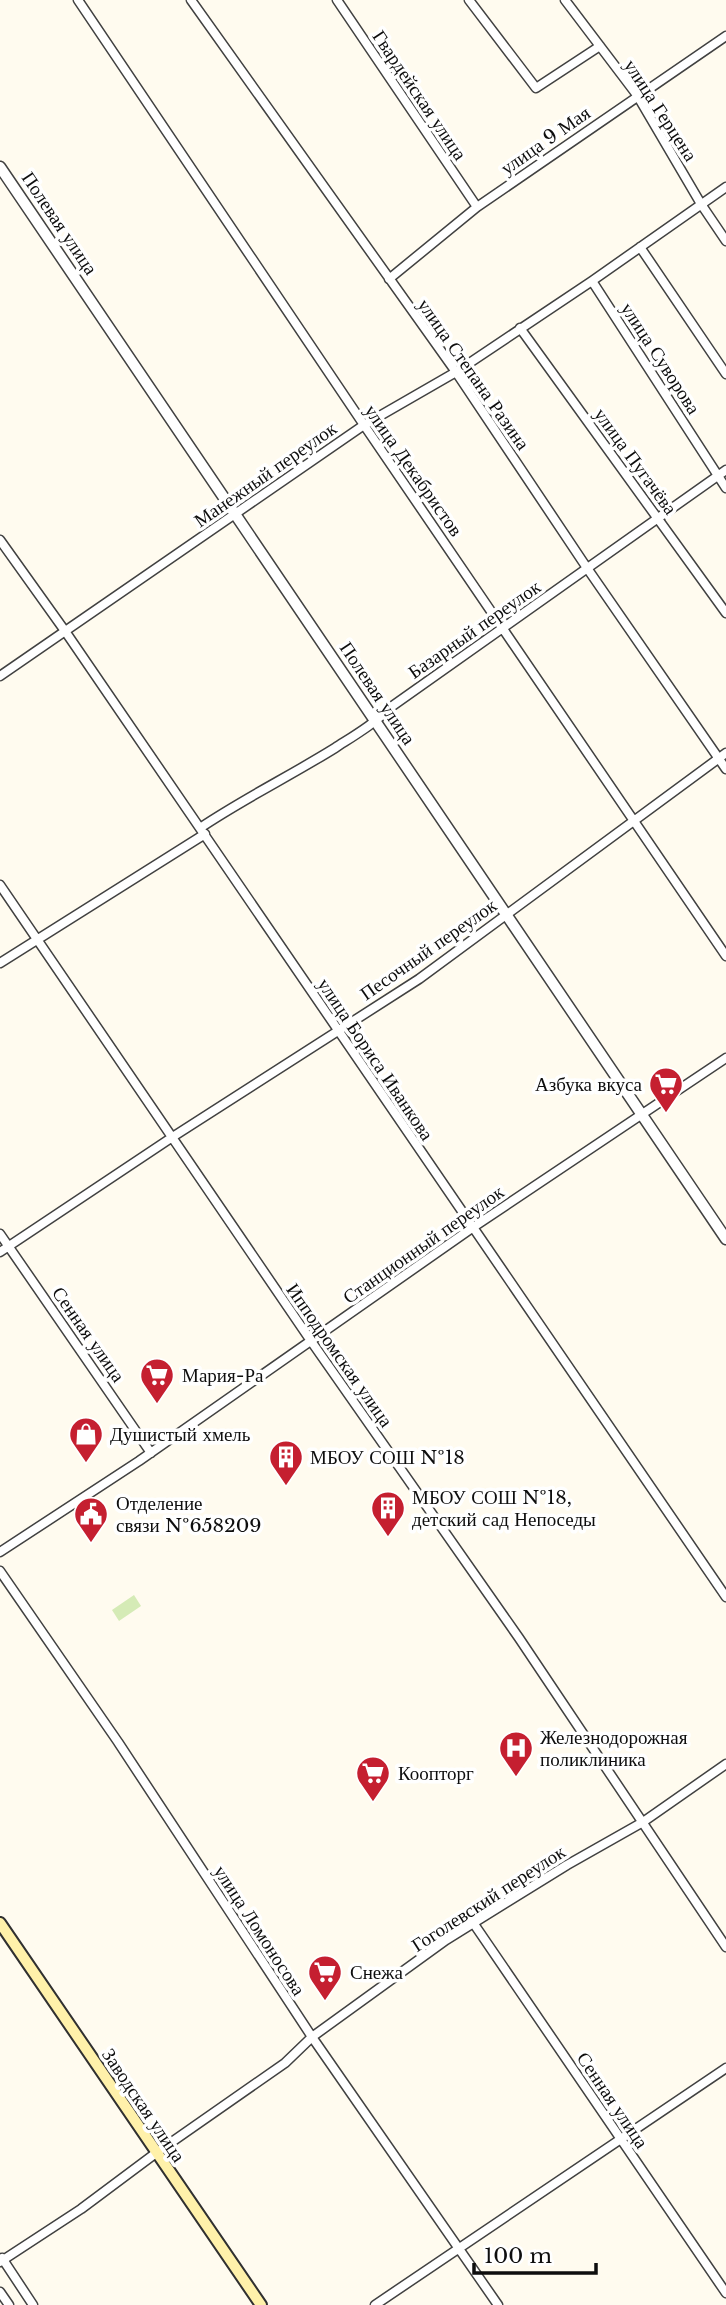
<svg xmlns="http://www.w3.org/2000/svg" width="726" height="2305" font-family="'Libre Baskerville',serif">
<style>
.park{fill:#d5ebb6}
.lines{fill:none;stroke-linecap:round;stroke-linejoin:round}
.minor-casing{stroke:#414141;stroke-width:11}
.tertiary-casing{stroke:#414141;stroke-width:13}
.secondary-casing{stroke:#303030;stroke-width:14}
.minor{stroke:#fff;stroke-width:8}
.tertiary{stroke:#fff;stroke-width:10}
.secondary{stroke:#fff1aa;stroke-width:10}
.labels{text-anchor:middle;stroke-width:7;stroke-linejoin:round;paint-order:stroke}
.street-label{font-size:19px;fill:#0e0e0e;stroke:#fff}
.poi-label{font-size:19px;fill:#0e0e0e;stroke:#fff;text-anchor:start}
</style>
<rect width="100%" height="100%" fill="#fffbef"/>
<!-- park -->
<path class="park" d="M134,1595L141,1606L119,1621L112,1610Z"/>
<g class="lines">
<!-- minor casing -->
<g class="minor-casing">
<path id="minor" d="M78,0L364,425L726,956
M191,0L456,372L587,568L726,769
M337,0L477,207
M469,0L536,88L600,46
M565,0L637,95L701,204L726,241
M640,247L726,374
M389,279L477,207L726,36
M592,281L726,488
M520,328L726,613
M0,540L65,631L726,1597
M0,676L364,425L456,372L592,281L726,187
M200,828C243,799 290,776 335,748C355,735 374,724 391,707L726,470
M0,885L311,1341L519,1638L726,1947
M0,963L205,834
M0,1234L151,1453
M0,1252L171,1138L419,979L726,753
M0,1552L139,1461L472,1228L726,1058
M0,1571L118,1742L312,2037L498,2305
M474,1924L726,2293
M2,2258L33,2305
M0,2262L81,2209L156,2153L285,2063L312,2037L446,1940L567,1865L643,1822L726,1764
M0,2292L9,2305
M375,2305L726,2068"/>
</g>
<!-- tertiary casing -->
<g class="tertiary-casing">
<path id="tertiary" d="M0,167L726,1239"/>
</g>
<!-- secondary casing -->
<g class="secondary-casing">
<path id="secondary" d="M0,1923L261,2305"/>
</g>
<!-- minor -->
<use href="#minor" class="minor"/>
<!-- tertiary -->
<use href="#tertiary" class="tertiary"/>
<!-- secondary -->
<use href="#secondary" class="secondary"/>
</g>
<!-- icons -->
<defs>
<g id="supermarket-pin" transform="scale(1.75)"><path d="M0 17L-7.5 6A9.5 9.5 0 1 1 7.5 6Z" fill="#c51f30" stroke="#fff"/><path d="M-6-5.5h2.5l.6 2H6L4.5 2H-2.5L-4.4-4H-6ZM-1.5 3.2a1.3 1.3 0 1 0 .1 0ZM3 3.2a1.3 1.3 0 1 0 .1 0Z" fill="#fff"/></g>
<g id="shop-pin" transform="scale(1.75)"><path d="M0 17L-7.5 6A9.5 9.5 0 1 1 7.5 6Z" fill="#c51f30" stroke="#fff"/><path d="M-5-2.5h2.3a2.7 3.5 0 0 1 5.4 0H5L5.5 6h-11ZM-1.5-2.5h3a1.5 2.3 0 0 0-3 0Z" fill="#fff"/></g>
<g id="building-pin" transform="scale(1.75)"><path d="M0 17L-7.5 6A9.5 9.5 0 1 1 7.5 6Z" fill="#c51f30" stroke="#fff"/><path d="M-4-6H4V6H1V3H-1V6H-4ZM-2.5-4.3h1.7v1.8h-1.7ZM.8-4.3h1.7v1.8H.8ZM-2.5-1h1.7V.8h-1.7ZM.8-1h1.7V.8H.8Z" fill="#fff"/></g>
<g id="civic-pin" transform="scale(1.75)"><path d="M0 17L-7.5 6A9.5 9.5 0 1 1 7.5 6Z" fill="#c51f30" stroke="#fff"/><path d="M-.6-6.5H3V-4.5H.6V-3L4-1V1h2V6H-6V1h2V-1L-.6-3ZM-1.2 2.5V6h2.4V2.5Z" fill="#fff"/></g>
<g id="hospital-pin" transform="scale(1.75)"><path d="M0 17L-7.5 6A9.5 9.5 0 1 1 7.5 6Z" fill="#c51f30" stroke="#fff"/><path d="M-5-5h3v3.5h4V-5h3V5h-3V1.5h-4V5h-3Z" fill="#fff"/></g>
</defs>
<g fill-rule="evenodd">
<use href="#supermarket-pin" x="666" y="1084"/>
<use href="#supermarket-pin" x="157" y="1375"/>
<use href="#shop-pin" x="86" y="1434"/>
<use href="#building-pin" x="286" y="1457"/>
<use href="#building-pin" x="388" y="1508"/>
<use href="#civic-pin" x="91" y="1514"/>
<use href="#hospital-pin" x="516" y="1748"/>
<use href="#supermarket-pin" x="373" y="1773"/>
<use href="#supermarket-pin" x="325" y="1972"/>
</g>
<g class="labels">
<!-- street labels -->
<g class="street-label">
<text transform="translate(420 95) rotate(56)" y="7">Гвардейская улица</text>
<text transform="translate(661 110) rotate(57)" y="7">улица Герцена</text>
<text transform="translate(545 140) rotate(-35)" y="7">улица 9 Мая</text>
<text transform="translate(60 223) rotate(56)" y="7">Полевая улица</text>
<text transform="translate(661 358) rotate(57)" y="7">улица Суворова</text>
<text transform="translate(474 374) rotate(55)" y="7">улица Степана Разина</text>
<text transform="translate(636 461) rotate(54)" y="7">улица Пугачёва</text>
<text transform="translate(414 470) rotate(55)" y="7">улица Декабристов</text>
<text transform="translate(265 474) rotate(-35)" y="7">Манежный переулок</text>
<text transform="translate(474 629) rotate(-35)" y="7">Базарный переулок</text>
<text transform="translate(378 693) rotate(56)" y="7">Полевая улица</text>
<text transform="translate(428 949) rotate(-35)" y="7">Песочный переулок</text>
<text transform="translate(376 1059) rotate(56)" y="7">улица Бориса Иванкова</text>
<text transform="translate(423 1244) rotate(-35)" y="7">Станционный переулок</text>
<text transform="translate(89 1334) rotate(55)" y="7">Сенная улица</text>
<text transform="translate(340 1355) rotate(55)" y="7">Ипподромская улица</text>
<text transform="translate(488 1898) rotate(-33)" y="7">Гоголевский переулок</text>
<text transform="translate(260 1930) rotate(57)" y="7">улица Ломоносова</text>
<text transform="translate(613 2100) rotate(56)" y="7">Сенная улица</text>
<text transform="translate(144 2105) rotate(56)" y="7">Заводская улица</text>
</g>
<!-- poi labels -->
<g class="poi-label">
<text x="642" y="1091" text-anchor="end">Азбука вкуса</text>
<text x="182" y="1382">Мария-Ра</text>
<text x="110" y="1441">Душистый хмель</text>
<text x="310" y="1464">МБОУ СОШ №18</text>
<text x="412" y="1504">МБОУ СОШ №18,<tspan x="412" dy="22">детский сад Непоседы</tspan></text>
<text x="116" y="1510">Отделение<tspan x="116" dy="22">связи №658209</tspan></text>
<text x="540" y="1744">Железнодорожная<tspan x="540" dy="22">поликлиника</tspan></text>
<text x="398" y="1780">Коопторг</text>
<text x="350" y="1979">Снежа</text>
</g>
</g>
<!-- scale -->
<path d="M474 2263v10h122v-10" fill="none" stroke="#0e0e0e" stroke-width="3.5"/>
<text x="484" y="2263" font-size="21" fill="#0e0e0e" stroke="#ffffff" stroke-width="5" paint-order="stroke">100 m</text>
</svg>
